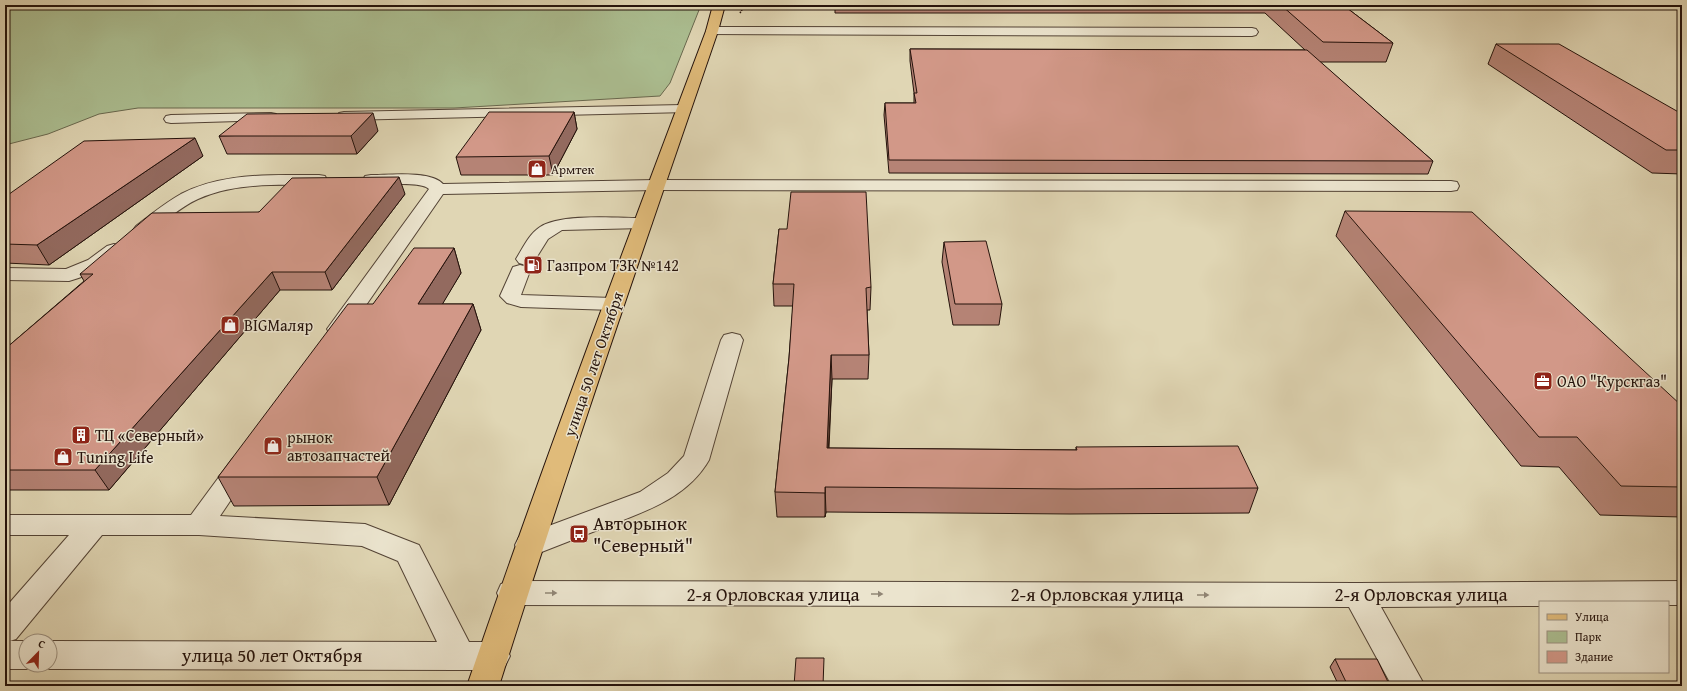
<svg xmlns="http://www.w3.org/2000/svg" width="1687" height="691" font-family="'Gentium Book Plus',serif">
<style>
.green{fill:#acbf92;stroke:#68684e}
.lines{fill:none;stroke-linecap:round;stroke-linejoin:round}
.minor-casing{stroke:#534335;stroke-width:2}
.major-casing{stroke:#24120b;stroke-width:2}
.path{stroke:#24120b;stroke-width:1.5;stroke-dasharray:1.5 1;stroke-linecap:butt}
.minor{fill:#ebe4ce;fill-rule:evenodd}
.major{fill:#e0bb7a;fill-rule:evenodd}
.wall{fill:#b58375;stroke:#24120b}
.shaded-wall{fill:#936a5f;stroke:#24120b}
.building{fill:#d29888;stroke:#24120b}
.oneway{fill:#918676}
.labels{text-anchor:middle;stroke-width:3;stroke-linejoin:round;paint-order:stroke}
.far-poi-label{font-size:13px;fill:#24120b;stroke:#ebe4ce;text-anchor:start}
.poi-label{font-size:16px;fill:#24120b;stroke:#ebe4ce;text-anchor:start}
.street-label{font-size:16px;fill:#24120b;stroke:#ebe4ce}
.near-poi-label{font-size:19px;fill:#24120b;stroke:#ebe4ce;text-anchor:start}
.near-street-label{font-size:19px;fill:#24120b;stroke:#ebe4ce}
</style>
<rect width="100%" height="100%" fill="#e0d6b4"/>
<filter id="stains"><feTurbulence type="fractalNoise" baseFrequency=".005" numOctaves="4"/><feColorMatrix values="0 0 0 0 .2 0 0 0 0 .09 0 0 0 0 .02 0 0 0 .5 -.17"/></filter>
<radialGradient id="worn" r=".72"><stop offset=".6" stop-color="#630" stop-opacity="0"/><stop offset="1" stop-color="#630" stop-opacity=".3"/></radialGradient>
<!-- green -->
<path class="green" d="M5,5H701L670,83L660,96L454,108H138L99,114L48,134L5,145Z"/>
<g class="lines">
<!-- minor casing -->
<g class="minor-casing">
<path id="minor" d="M712,27L1252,28L1256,29L1258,32L1256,35L1252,36L708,34L706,31L708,28Z
M683,105L688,106L690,109L688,112L344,120L339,119L337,116L339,113L344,112Z
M271,113L276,114L278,117L276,120L171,123L166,122L164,119L166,116L171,115Z
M287,175H319L325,176L327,180L325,184L319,185C279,185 236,182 198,199C180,207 164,222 148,234L142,236L136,234L133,230L136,226C150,215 165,203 181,194C213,177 252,175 287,175Z
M371,175C388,175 431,170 443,184L656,180L1451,181L1457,182L1459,186L1457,190L1451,191L656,190L443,194L346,334L338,335L330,334L327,329L429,189C422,181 383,185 371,185L365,184L363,180L365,176Z
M643,218L649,219L652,223L649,227L643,228L562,230L548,239L533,263L526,265L519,263L516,259C523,248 529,234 540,227C561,213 617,218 643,218Z
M114,244L121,246L123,250C112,266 87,276 69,281L5,280V268L66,269L88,260L107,246Z
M520,265L527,267L530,271L521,295L613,298L620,300L623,304L620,308L613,310L521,307L507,303L500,296L513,267Z
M732,333L740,335L743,340L709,460C687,498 646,511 608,526C585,535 562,544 539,553L529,556L519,553L515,545L519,537L640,492L668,473L684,456L721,340L724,335Z
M242,455L251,458L255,464L220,516L365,524L419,545L469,642H494L505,646L510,656L505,666L494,670H460L50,669L39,665H50V641L437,642L398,561L362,546L199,535H102L16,639L10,641H26V665H37L26,669H5V608L69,535H5V515H191L233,458Z
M512,581L1358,583L1682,581V605H1668V602H1540V606L1381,607L1425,686H1392L1349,607L512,605L501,602L497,593L501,584Z"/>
</g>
<!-- major casing -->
<g class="major-casing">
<path id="major" d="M713,5H725L718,31C643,249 568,466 499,686H467C542,466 624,248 706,31Z"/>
</g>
<!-- path -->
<path class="path" d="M740,13L745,5"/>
<!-- minor -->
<use href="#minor" class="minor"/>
<!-- major -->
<use href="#major" class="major"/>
</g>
<!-- wall -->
<path class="wall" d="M835,5H1343L1393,43L1386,62H1320L1433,161L1428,174L889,173L884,115L885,103H914V93L910,61V49L1305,50L1265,13H835Z
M1496,44L1682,114V174L1652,173L1488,64Z
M574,112L577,129L553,175H461L456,157Z
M378,131L357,154H227L219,136Z
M203,156L49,265L5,263V197Z
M405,194L332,290H280L109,490H5V349L84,281L80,274L259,212Z
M1345,211L1682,406V517L1600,515L1559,467L1521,466L1336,236Z
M779,229L871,287L870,310H867L869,355L868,379H832L829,448L1076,450V447L1258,488L1249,513L1070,514L826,512L825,517H777L775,492L789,358L793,306H774L773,284Z
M944,242L1002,304L999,325H953L942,262Z
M454,248L461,273L442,304H473L481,330L389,505L234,506L218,477L373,304Z
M1335,659L1389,684L1388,686H1339L1330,667Z"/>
<!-- shaded-wall -->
<path class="shaded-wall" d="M574,112L577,129L553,175L549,156Z
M373,113L378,131L357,154L351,136Z
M195,138L203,156L49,265L37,245Z
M399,177L405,194L332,290L325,272Z
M454,248L461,273L427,330L418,304Z
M272,272L280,290L109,490L95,470Z
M473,304L481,330L389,505L377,477Z
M831,355L832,379L827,473V448Z
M825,487L826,512L825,517Z"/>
<!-- building -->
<path class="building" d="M1281,5H1343L1393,43L1323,42Z
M1496,44H1559L1682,114V150H1666Z
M910,49L1307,50L1433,161L889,160L885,103H916L914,93H917Z
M489,112H574L549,156L456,157Z
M373,113L351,136H219L247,114Z
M195,138L37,245L5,244V197L84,141Z
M399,177L325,272H272L95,470H5V349L93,274H80L152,213L259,212L292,178Z
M791,192H866L871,287L866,288L869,355H831L827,448L1077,450L1076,447L1238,446L1258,488L1076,489L825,487V493L775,492L789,358L794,284H773L779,229H787Z
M1345,211L1472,212L1682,406V487L1621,486L1577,437H1539Z
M986,241L1002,304H955L944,242Z
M414,248H454L418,304H473L377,477H218L348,304H373Z
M796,658H824L823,686H794Z
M1335,659H1377L1389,684H1347Z"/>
<!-- one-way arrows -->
<defs><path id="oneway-solid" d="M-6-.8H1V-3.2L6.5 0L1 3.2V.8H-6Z"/></defs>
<g class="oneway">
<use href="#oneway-solid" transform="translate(551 593)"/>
<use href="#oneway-solid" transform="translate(877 594)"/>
<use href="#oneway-solid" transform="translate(1203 595)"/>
</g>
<!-- icons -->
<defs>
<g id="shop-square" transform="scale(1)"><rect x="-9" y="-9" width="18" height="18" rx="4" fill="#8f2418" stroke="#ebe4ce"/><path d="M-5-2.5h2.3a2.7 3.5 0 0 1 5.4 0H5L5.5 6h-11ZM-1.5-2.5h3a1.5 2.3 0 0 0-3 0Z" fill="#fff"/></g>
<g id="fuel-square" transform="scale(1)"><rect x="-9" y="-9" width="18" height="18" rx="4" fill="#8f2418" stroke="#ebe4ce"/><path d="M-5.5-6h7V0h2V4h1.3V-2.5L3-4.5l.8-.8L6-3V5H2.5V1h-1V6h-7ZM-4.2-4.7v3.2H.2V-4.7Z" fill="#fff"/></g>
<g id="office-square" transform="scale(1)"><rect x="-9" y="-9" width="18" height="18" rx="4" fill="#8f2418" stroke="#ebe4ce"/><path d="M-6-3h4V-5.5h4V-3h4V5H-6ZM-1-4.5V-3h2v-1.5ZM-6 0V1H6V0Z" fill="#fff"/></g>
<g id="building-square" transform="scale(1)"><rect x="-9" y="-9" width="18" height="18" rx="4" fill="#8f2418" stroke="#ebe4ce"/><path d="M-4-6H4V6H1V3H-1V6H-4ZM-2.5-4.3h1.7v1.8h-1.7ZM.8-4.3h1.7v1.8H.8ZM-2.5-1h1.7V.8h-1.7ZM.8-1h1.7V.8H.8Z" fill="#fff"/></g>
<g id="bus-square" transform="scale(1)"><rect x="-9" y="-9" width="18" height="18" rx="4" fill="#8f2418" stroke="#ebe4ce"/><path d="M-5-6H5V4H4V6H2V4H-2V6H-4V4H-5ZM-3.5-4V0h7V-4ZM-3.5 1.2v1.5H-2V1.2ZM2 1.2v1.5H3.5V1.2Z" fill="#fff"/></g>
</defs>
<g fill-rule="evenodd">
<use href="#shop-square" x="537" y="169"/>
<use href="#fuel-square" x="533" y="265"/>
<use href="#shop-square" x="230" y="325"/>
<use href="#office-square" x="1543" y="381"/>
<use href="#building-square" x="81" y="435"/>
<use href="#shop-square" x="273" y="446"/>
<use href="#shop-square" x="63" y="457"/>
<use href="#bus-square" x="579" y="534"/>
</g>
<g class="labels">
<!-- far-poi labels -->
<g class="far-poi-label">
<text x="551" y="174">Армтек</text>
</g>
<!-- poi labels -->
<g class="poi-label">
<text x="547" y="271">Газпром ТЗК №142</text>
<text x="244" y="331">BIGМаляр</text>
<text x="1557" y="387">ОАО "Курскгаз"</text>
<text x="95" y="441">ТЦ «Северный»</text>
<text x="287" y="443">рынок<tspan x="287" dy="18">автозапчастей</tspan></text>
<text x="77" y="463">Tuning Life</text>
</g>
<!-- street labels -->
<g class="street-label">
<text transform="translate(593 364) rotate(-71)" y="6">улица 50 лет Октября</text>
</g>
<!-- near-poi labels -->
<g class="near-poi-label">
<text x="593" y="530">Авторынок<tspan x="593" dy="22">"Северный"</tspan></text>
</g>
<!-- near-street labels -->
<g class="near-street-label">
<text x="773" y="601">2-я Орловская улица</text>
<text x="1097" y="601">2-я Орловская улица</text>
<text x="1421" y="601">2-я Орловская улица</text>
<text x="272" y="662">улица 50 лет Октября</text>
</g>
</g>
<!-- margin -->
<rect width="1687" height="691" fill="none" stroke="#e0d6b4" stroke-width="20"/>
<rect x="6" y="6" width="1675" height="679" fill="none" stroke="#24120b" stroke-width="2"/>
<rect x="10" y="10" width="1667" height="671" fill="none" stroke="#24120b"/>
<!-- legend -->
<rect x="1539" y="601" width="130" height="72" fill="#ebe4ce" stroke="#9b9080"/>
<rect x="1547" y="614" width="20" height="6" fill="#e0bb7a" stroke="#9b9080"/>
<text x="1575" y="621" font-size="12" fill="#24120b">Улица</text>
<rect x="1547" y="631" width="20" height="12" fill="#acbf92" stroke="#9b9080"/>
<text x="1575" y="641" font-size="12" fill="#24120b">Парк</text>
<rect x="1547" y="651" width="20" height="12" fill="#d29888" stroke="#9b9080"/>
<text x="1575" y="661" font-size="12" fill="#24120b">Здание</text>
<!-- north arrow -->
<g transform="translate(38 653) rotate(23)"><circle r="19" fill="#ebe4ce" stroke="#9b9080"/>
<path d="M0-3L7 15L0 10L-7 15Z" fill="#8f2418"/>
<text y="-6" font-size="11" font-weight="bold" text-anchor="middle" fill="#24120b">С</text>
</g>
<rect width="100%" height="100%" filter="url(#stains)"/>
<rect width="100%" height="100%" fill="url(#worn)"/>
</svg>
